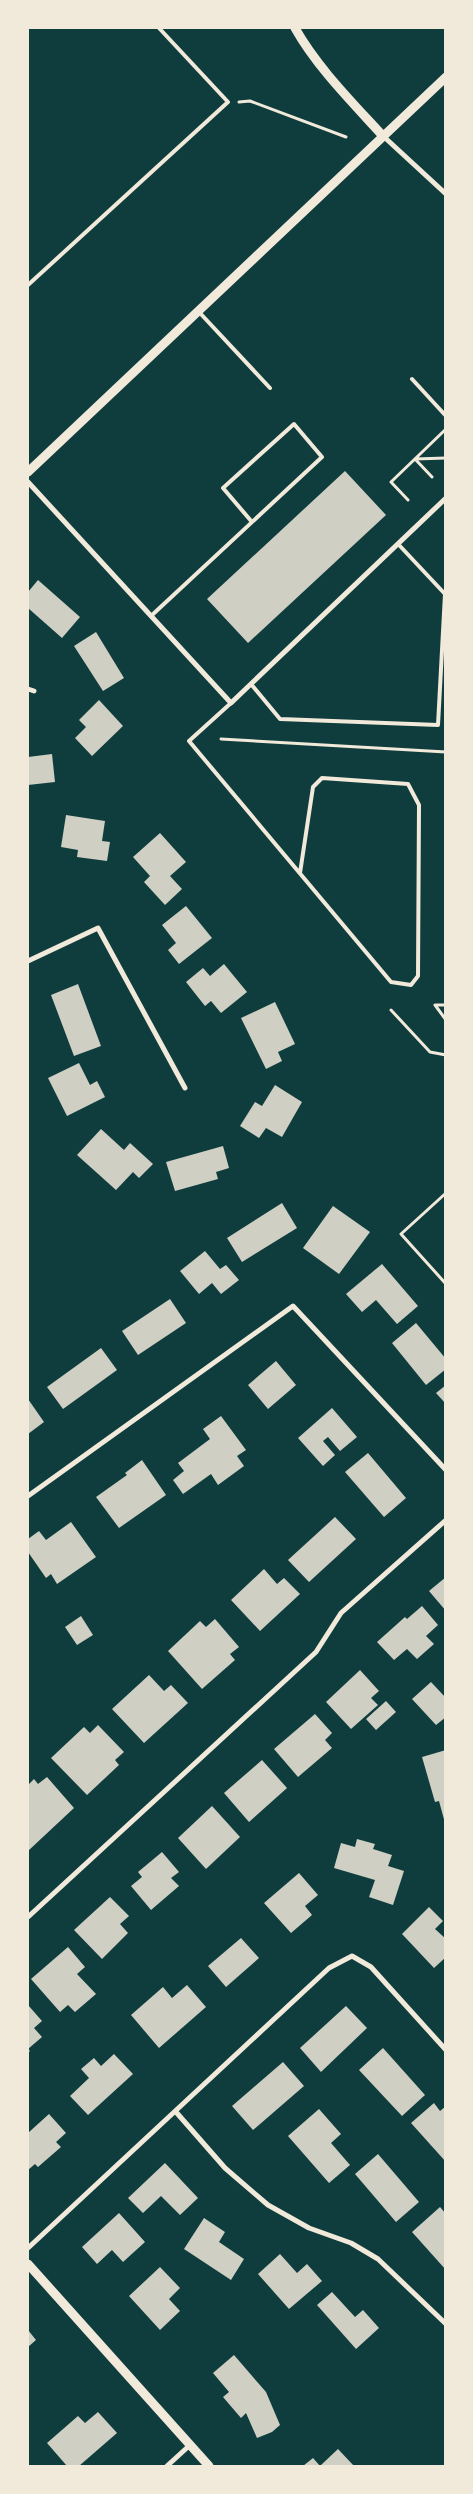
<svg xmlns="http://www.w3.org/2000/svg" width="473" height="2494" font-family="Lora,serif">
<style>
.building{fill:#cfcfc3}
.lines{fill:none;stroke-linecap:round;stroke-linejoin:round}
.path{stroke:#f1e9da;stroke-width:3}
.service{stroke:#f1e9da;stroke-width:4}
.minor{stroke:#f1e9da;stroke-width:5}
.tertiary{stroke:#f1e9da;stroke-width:9}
</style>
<rect width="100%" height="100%" fill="#0f3d3e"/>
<!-- building -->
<path class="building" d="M345,471L386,515L248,643L207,599Z
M38,580L80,617L62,638L28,608V592Z
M96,632L124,678L103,691L74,646Z
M99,700L123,726L92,756L75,738L86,727L79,720Z
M52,754L55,782L28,785V757Z
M66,815L105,821L102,841L110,842L107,861L77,857L78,850L61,847Z
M160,833L186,862L170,876L182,889L165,905L144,882L150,876L133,857Z
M186,906L212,938L179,964L168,950L176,943L162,925Z
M224,964L247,992L221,1013L211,1001L205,1006L186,982L203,968L210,976Z
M78,984L101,1046L74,1056L51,995Z
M275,1002L295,1044L278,1052L282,1061L266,1069L241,1018Z
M79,1063L90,1085L97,1081L105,1097L67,1116L48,1078Z
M275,1085L302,1102L282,1137L266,1128L259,1138L240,1126L255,1102L262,1106Z
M101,1129L124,1150L130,1143L153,1164L139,1178L133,1172L116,1190L77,1155Z
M223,1146L229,1168L216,1172L218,1179L175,1191L166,1162Z
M282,1203L297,1228L242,1262L227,1238Z
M333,1206L370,1232L339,1274L303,1248Z
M205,1251L220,1269L226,1265L239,1280L221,1294L212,1283L199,1294L180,1271Z
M382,1264L418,1306L397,1324L376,1300L362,1312L346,1294Z
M170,1299L186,1323L138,1355L122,1331Z
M416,1323L446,1359V1369L426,1385L392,1343Z
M101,1348L117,1370L63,1409L47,1387Z
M276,1361L296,1385L268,1409L248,1385Z
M446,1385V1404L436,1393Z
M28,1399L44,1422L28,1434Z
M332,1408L357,1437L340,1451L328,1437L323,1441L335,1455L323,1466L298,1438Z
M221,1416L246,1450L237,1456L244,1466L218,1485L211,1474L183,1494L173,1480L184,1471L178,1463L210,1439L203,1429Z
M368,1453L406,1498L384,1517L345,1472Z
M142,1460L166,1495L119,1528L96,1497L127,1475L125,1473Z
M335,1517L356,1539L309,1582L288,1560Z
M71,1522L96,1557L57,1584L51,1574L46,1578L28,1552V1539L39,1531L46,1540Z
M264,1569L277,1584L284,1578L300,1594L260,1631L231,1600Z
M446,1577V1611L429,1591Z
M422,1606L438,1625L426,1636L434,1644L417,1659L407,1649L394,1660L377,1642L405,1617L407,1619Z
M81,1616L93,1635L77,1645L65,1627Z
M215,1619L239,1647L230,1654L235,1660L202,1689L168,1651L200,1621L206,1627Z
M360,1670L379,1691L371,1698L378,1705L351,1729L326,1702Z
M149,1675L164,1691L171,1685L188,1703L144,1743L112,1709Z
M431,1682L446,1698V1717L436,1725L412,1699Z
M386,1701L396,1712L376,1730L366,1719Z
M315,1714L332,1733L325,1740L332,1748L298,1777L274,1749Z
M98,1725L124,1752L115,1760L119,1765L87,1795L51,1758L84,1727L90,1733Z
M446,1750V1823H445L439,1801L435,1802L422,1757Z
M262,1760L287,1788L249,1822L224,1793Z
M47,1777L74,1808L28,1851V1785L34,1779L38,1784Z
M212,1806L240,1837L206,1869L178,1838Z
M357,1839L375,1844L373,1849L392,1855L388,1866L404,1871L393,1905L369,1897L375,1880L334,1868L341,1843L355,1847Z
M162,1852L179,1872L171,1878L179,1886L151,1910L131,1886L142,1877L138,1872Z
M299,1873L318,1895L305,1906L312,1915L291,1933L264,1903Z
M110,1897L129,1916L120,1924L128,1933L102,1959L74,1930Z
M429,1907L443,1921L435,1929L446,1939V1957L434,1968L402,1934Z
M241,1938L259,1958L226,1987L208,1966Z
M68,1947L85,1967L77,1974L96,1994L75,2012L68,2005L60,2012L31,1979Z
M187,1985L206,2007L159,2048L131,2015L163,1987L172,1998Z
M28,2005L42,2021L34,2028L42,2037L28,2049L30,2051L28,2053Z
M346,2006L367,2028L321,2072L300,2048Z
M383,2048L425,2095L402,2116L359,2070Z
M114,2054L133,2074L88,2115L70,2096L89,2078L81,2069L94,2058L101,2066Z
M283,2062L304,2086L253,2130L232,2106Z
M434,2103L440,2111L446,2106V2162L411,2123Z
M319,2109L341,2134L331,2143L350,2165L329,2183L288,2136Z
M49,2114L66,2133L56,2142L61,2147L38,2167L35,2164L28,2170V2133Z
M378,2154L419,2202L396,2222L355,2174Z
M165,2163L198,2198L180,2215L161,2196L143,2213L128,2198Z
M440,2207L446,2214V2270L412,2232Z
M119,2213L145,2242L123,2262L112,2250L97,2264L82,2247Z
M204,2218L225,2232L219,2242L244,2259L231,2280L184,2249Z
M280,2254L297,2273L307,2264L322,2281L289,2309L258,2274Z
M160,2267L180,2288L169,2299L180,2311L160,2330L129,2296Z
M332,2292L355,2317L363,2310L379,2328L356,2349L317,2305Z
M28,2330L36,2340L28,2347Z
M234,2355L266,2392L280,2425L272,2432L257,2438L246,2413L241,2418L223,2397L229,2392L213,2373Z
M98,2412L117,2433L79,2466H67L47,2443L78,2416L85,2423Z
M338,2449L354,2466H303L313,2458L320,2466Z"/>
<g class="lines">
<!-- path -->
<path class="path" d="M239,102L250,101L346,137
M432,477L415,459L446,458
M408,500L391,482L446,429
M221,739L446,752
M435,1005L446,1020
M436,1005H446
M391,1010L430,1052L446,1055
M446,1193L401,1234L446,1284"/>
<!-- service -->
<path class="service" d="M28,285L228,102L159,28
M199,312L270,388
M412,379L446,416
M151,616L322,457L294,424L223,488L252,522
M251,684L280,719L438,725L445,594L399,545
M231,703L189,741L391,982L411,985L418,976L419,805L408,784L322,778L313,787L300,873"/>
<!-- minor -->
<path class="minor" d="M382,135L446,194
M28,482L231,703L446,498
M28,689L34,691
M28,961L98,928L185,1088
M28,1496L293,1306L446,1470
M28,1917L316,1652L341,1613L446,1520
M176,2112L225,2168L268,2205L309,2228L351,2243L378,2259L446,2324
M28,2248L329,1968L352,1956L371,1967L446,2050
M167,2466L190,2445"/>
<!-- tertiary -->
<path class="tertiary" d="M295,28C317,67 351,101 382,135
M28,472L446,77
M28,2264L209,2466"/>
</g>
<!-- border -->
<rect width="473" height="2494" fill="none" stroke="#f1e9da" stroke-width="58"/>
</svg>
